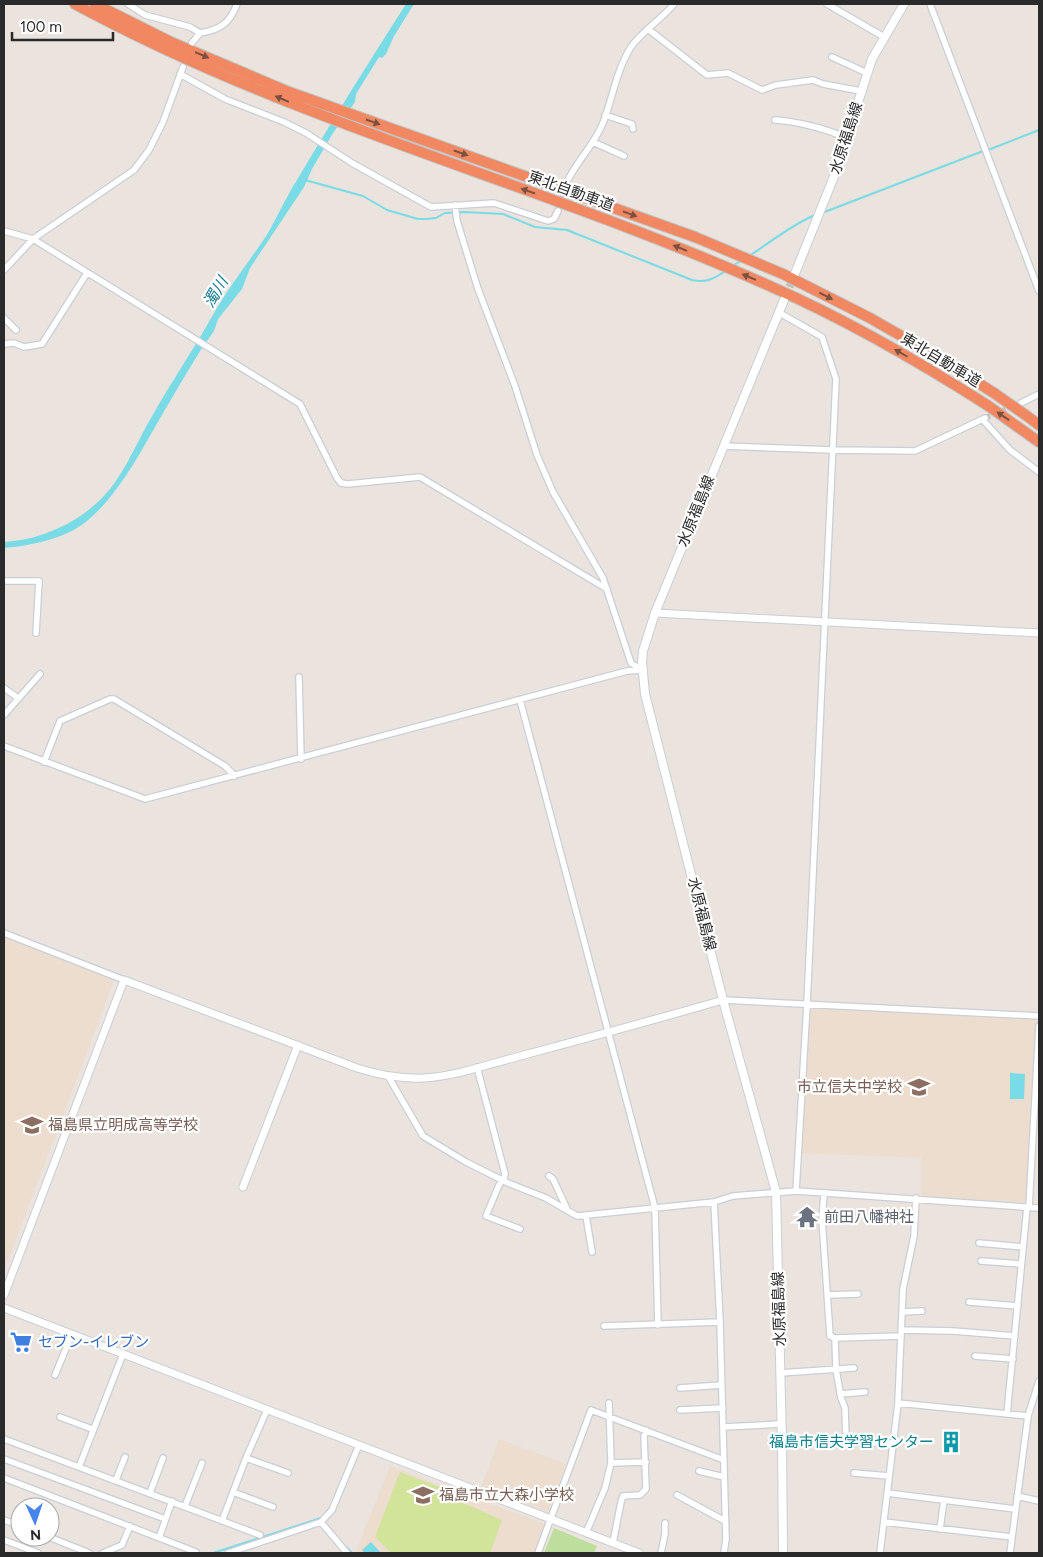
<svg xmlns="http://www.w3.org/2000/svg" width="1043" height="1557" font-family="Figtree,'Noto Sans JP',sans-serif">
<style>
.education{fill:#ecddce}
.green{fill:#bede9e}
.pitch{fill:#d1e49a}
.water{fill:#78dbe6}
.lines{fill:none;stroke-linecap:round;stroke-linejoin:round}
.stream{stroke:#78dbe6;stroke-width:2}
.minor-tunnel{stroke:#c4beb9;stroke-width:5.5;stroke-dasharray:5.5 3;stroke-linecap:butt}
.secondary-tunnel{stroke:#c4beb9;stroke-width:8;stroke-dasharray:8 4;stroke-linecap:butt}
.minor-casing{stroke:#c9ced7;stroke-width:8}
.tertiary-casing{stroke:#c9ced7;stroke-width:9}
.secondary-casing{stroke:#c9ced7;stroke-width:10}
.motorway-casing{stroke:#c3c3c3;stroke-width:12}
.minor{stroke:#fff;stroke-width:5.5}
.tertiary{stroke:#fff;stroke-width:7}
.secondary{stroke:#fff;stroke-width:8}
.motorway{stroke:#f28861;stroke-width:10}
.motorway-bridge-casing{stroke:#c3c3c3;stroke-width:12;stroke-linecap:butt}
.motorway-bridge{stroke:#f28861;stroke-width:10}
.oneway{fill:#7a5040}
.labels{text-anchor:middle;stroke-width:4.5;stroke-linejoin:round;paint-order:stroke}
.street-label{font-size:15px;fill:#2a2a2a;stroke:#fff}
.education-label{font-size:15px;fill:#785e54;stroke:#fff;text-anchor:start}
.worship-label{font-size:15px;fill:#5b616d;stroke:#fff;text-anchor:start}
.shop-label{font-size:15px;fill:#366cbe;stroke:#fff;text-anchor:start}
.culture-label{font-size:15px;fill:#0d838f;stroke:#fff;text-anchor:end}
.water-label{font-size:16px;font-style:italic;fill:#177c91;stroke:#fff}
</style>
<rect width="100%" height="100%" fill="#ebe3dd"/>
<!-- education -->
<path class="education" d="M4,936L115,978L4,1271Z
M813,1009L1031,1018L1036,1021L1028,1199L1024,1202L922,1196L921,1194V1158L802,1153L809,1012Z
M499,1439L566,1464L548,1512L481,1487Z
M390,1466L545,1524L534,1553H359L356,1551Z"/>
<!-- green -->
<path class="green" d="M554,1528L597,1546L594,1553H544Z"/>
<!-- pitch -->
<path class="pitch" d="M400,1472L463,1496L461,1502L502,1520L490,1553H391L375,1537Z"/>
<!-- water -->
<path class="water" d="M406,4H414L394,36L386,54L382,58L379,57L356,94L355,102L333,133L312,169L304,187L250,268L242,289L218,319L214,331L202,348C187,372 173,396 159,420C139,455 113,504 80,526C59,540 28,546 4,548V542C41,540 78,523 104,496C122,477 135,447 147,425C168,387 192,352 213,315C229,286 250,261 268,233C276,219 283,204 291,190C328,127 367,65 406,4Z
M1010,1073L1025,1074L1024,1099H1010Z
M371,1542L381,1553H365L362,1550Z"/>
<g class="lines">
<!-- stream -->
<path class="stream" d="M988,150L1039,130
M305,180L363,196L387,210L418,219H426L436,218L445,213L464,212L503,214L535,227L567,230L692,280C706,283 713,279 724,272
M822,213L983,151
M749,256C771,242 791,225 815,215
M732,266L741,261
M340,1541L352,1553
M213,1553L321,1518L332,1531"/>
<!-- minor-tunnel -->
<path class="minor-tunnel" d="M560,205L569,178
M985,418L1021,403"/>
<!-- secondary-tunnel -->
<path class="secondary-tunnel" d="M785,298L794,276"/>
<!-- minor casing -->
<g class="minor-casing">
<path id="minor" d="M128,4L145,15L190,27L200,33
M827,4L884,37
M930,4L1039,291
M648,29L707,75L728,73L762,90L776,85L813,80L823,84L861,91
M192,43L200,33C220,30 230,23 237,4
M832,57L867,73
M180,74L225,99L284,122L306,133L352,163L431,207L494,203L548,221L554,219L558,211
M605,115L632,124L633,129
M775,120C795,121 828,129 846,138
M593,142L624,156
M569,178C579,159 595,143 603,123C613,97 616,71 631,47C642,31 662,19 674,4
M455,205L457,221L478,289L515,386L537,455L553,492L603,578L631,663L642,670
M4,231L33,239L300,404L337,478L341,483L348,484L420,477L607,589
M4,270L33,239L134,170L149,150L163,122L183,67
M778,312L822,337L836,379L807,1004L796,1191
M4,318L16,330
M4,344L14,343L24,347L42,344L87,273
M1021,403L1039,394
M983,420L1010,450L1039,472
M723,446L832,450L915,451L985,418
M4,581H39L36,633
M299,677L301,759
M4,688L18,698
M520,700L655,1208L658,1325
M4,715L40,674
M4,746L145,799L627,671L642,670
M44,762L60,721L110,699H114L225,766L235,776
M4,933L124,980
M723,1000L1039,1016
M477,1067L505,1174L504,1178L499,1185L486,1216L520,1229
M388,1076L423,1136L466,1162L508,1183L546,1198L577,1216L714,1202L733,1196L796,1191L1039,1208
M549,1176L553,1179L567,1209
M824,1194L822,1219L830,1336L835,1338L901,1336
M714,1202L720,1322L726,1539L724,1553
M1029,1207L1039,1026
M586,1216L592,1252
M979,1243L1023,1247
M981,1261L1021,1264
M828,1295L858,1294
M969,1302L1018,1306
M902,1312L922,1311
M604,1326L720,1322
M902,1330L953,1331L1015,1336
M835,1338L836,1369L841,1398L845,1408L846,1442
M975,1356L1013,1359
M780,1373L854,1368
M55,1375L72,1334
M680,1388L721,1385
M840,1394L865,1392
M898,1403L1028,1416
M680,1410L723,1408
M1007,1414L1027,1207
M60,1417L92,1429
M724,1427L781,1424
M4,1439L260,1535
M782,1442L893,1443
M246,1458L288,1473
M4,1459L165,1519
M611,1463L646,1462
M79,1467L123,1354
M699,1471L724,1477
M854,1473L889,1476
M4,1478L196,1552
M116,1480L125,1457
M233,1492L273,1507
M150,1493L163,1458
M887,1493L1015,1509
M677,1495L725,1521
M1017,1496L1039,1501
M185,1506L202,1463
M4,1520L20,1526
M222,1521L246,1458L267,1410
M321,1522L347,1553
M884,1522L1012,1537
M940,1529L944,1500
M586,1533L605,1488L611,1463L609,1403
M49,1537L89,1553
M159,1538L172,1501
M4,1540L38,1553
M613,1543L621,1502L623,1496L640,1495L646,1489L644,1436L646,1430
M103,1553L122,1545L130,1526
M228,1553L321,1522L332,1510L359,1445
M538,1553L591,1410L724,1460
M661,1553L665,1534V1523
M880,1553L898,1403L903,1289L914,1236L916,1198
M1010,1553L1028,1416L1039,1381"/>
</g>
<!-- tertiary casing -->
<g class="tertiary-casing">
<path id="tertiary" d="M655,613L1039,633
M243,1187L298,1045
M4,1295L124,980L357,1068C379,1075 401,1079 424,1078C458,1076 492,1063 524,1055C591,1037 657,1019 723,1000
M4,1308L639,1553"/>
</g>
<!-- secondary casing -->
<g class="secondary-casing">
<path id="secondary" d="M794,276L835,174L872,59L904,4
M783,1553L782,1442L776,1192L723,1000L645,694L642,662L643,651L655,613L784,300"/>
</g>
<!-- motorway casing -->
<g class="motorway-casing">
<path id="motorway" d="M75,4C296,124 543,184 772,287C847,320 918,361 987,405
M95,4L171,42L289,92L695,237L783,274L870,318L931,353L994,393
M1027,416L1039,425
M1018,427L1039,442"/>
</g>
<!-- minor -->
<use href="#minor" class="minor"/>
<!-- tertiary -->
<use href="#tertiary" class="tertiary"/>
<!-- secondary -->
<use href="#secondary" class="secondary"/>
<!-- motorway -->
<use href="#motorway" class="motorway"/>
<!-- motorway-bridge casing -->
<g class="motorway-bridge-casing">
<path id="motorway-bridge" d="M994,393L1027,416
M987,405L1018,427"/>
</g>
<!-- motorway-bridge -->
<use href="#motorway-bridge" class="motorway-bridge"/>
</g>
<!-- one-way arrows -->
<defs><path id="oneway-solid" d="M-6-.8H1V-3.2L6.5 0L1 3.2V.8H-6Z" transform="scale(1.25)"/></defs>
<g class="oneway">
<use href="#oneway-solid" transform="translate(202 55) rotate(23)"/>
<use href="#oneway-solid" transform="translate(282 99) rotate(-157)"/>
<use href="#oneway-solid" transform="translate(373 122) rotate(19)"/>
<use href="#oneway-solid" transform="translate(461 153) rotate(19)"/>
<use href="#oneway-solid" transform="translate(528 191) rotate(-161)"/>
<use href="#oneway-solid" transform="translate(630 214) rotate(20)"/>
<use href="#oneway-solid" transform="translate(680 248) rotate(-158)"/>
<use href="#oneway-solid" transform="translate(749 277) rotate(-157)"/>
<use href="#oneway-solid" transform="translate(826 296) rotate(27)"/>
<use href="#oneway-solid" transform="translate(901 353) rotate(-150)"/>
<use href="#oneway-solid" transform="translate(1003 416) rotate(-146)"/>
</g>
<!-- icons -->
<defs>
<g id="school-bare" transform="scale(1.725)"><path d="M0-5L7-2L0 1L-7-2ZM-4 1L0 2.5L4 1V4Q0 6-4 4Z" fill="#8d6e63" stroke="#fff" stroke-width="2.5" paint-order="stroke"/></g>
<g id="temple-bare" transform="scale(1.725)"><path d="M0-6L5-2H3V0L6.5 2.5H4V6H1.5V3h-3V6H-4V2.5H-6.5L-3 0V-2H-5Z" fill="#6b7280" stroke="#fff" stroke-width="2.5" paint-order="stroke"/></g>
<g id="supermarket-bare" transform="scale(1.725)"><path d="M-6-5.5h2.5l.6 2H6L4.5 2H-2.5L-4.4-4H-6ZM-1.5 3.2a1.3 1.3 0 1 0 .1 0ZM3 3.2a1.3 1.3 0 1 0 .1 0Z" fill="#3f7fe0" stroke="#fff" stroke-width="2.5" paint-order="stroke"/></g>
<g id="building-bare" transform="scale(1.725)"><path d="M-4-6H4V6H1V3H-1V6H-4ZM-2.5-4.3h1.7v1.8h-1.7ZM.8-4.3h1.7v1.8H.8ZM-2.5-1h1.7V.8h-1.7ZM.8-1h1.7V.8H.8Z" fill="#0f9aa8" stroke="#fff" stroke-width="2.5" paint-order="stroke"/></g>
</defs>
<g fill-rule="evenodd">
<use href="#school-bare" x="919" y="1087"/>
<use href="#school-bare" x="32" y="1125"/>
<use href="#temple-bare" x="807" y="1217"/>
<use href="#supermarket-bare" x="21" y="1342"/>
<use href="#building-bare" x="951" y="1442"/>
<use href="#school-bare" x="423" y="1495"/>
</g>
<g class="labels">
<!-- street labels -->
<g class="street-label">
<text transform="translate(846 138) rotate(-72)" y="5">水原福島線</text>
<text transform="translate(571 191) rotate(20)" y="5">東北自動車道</text>
<text transform="translate(941 360) rotate(31)" y="5">東北自動車道</text>
<text transform="translate(696 511) rotate(-68)" y="5">水原福島線</text>
<text transform="translate(702 914) rotate(76)" y="5">水原福島線</text>
<text transform="translate(779 1309) rotate(-92)" y="5">水原福島線</text>
</g>
<!-- education labels -->
<g class="education-label">
<text x="902" y="1092" text-anchor="end">市立信夫中学校</text>
<text x="48" y="1130">福島県立明成高等学校</text>
<text x="439" y="1500">福島市立大森小学校</text>
</g>
<!-- worship labels -->
<g class="worship-label">
<text x="824" y="1222">前田八幡神社</text>
</g>
<!-- shop labels -->
<g class="shop-label">
<text x="38" y="1347">セブン-イレブン</text>
</g>
<!-- culture labels -->
<g class="culture-label">
<text x="934" y="1447">福島市信夫学習センター</text>
</g>
<!-- water labels -->
<g class="water-label">
<text transform="translate(215 292) rotate(-59)" y="6">濁川</text>
</g>
</g>
<!-- border -->
<rect width="1043" height="1557" fill="none" stroke="#2a2a2a" stroke-width="10"/>
<!-- north arrow -->
<g transform="translate(35 1522) rotate(177)"><circle r="24" fill="#ffffff" stroke="#aaaaaa"/>
<path d="M0-4L9 19L0 12L-9 19Z" fill="#4983ed"/>
<text y="-8" font-size="14" font-weight="bold" text-anchor="middle" fill="#2a2a2a">N</text>
</g>
<!-- scale -->
<path d="M12 32v8h101v-8" fill="none" stroke="#2a2a2a" stroke-width="2.5"/>
<text x="20" y="32" font-size="15" fill="#2a2a2a" stroke="#ffffff" stroke-width="4" paint-order="stroke">100 m</text>
</svg>
